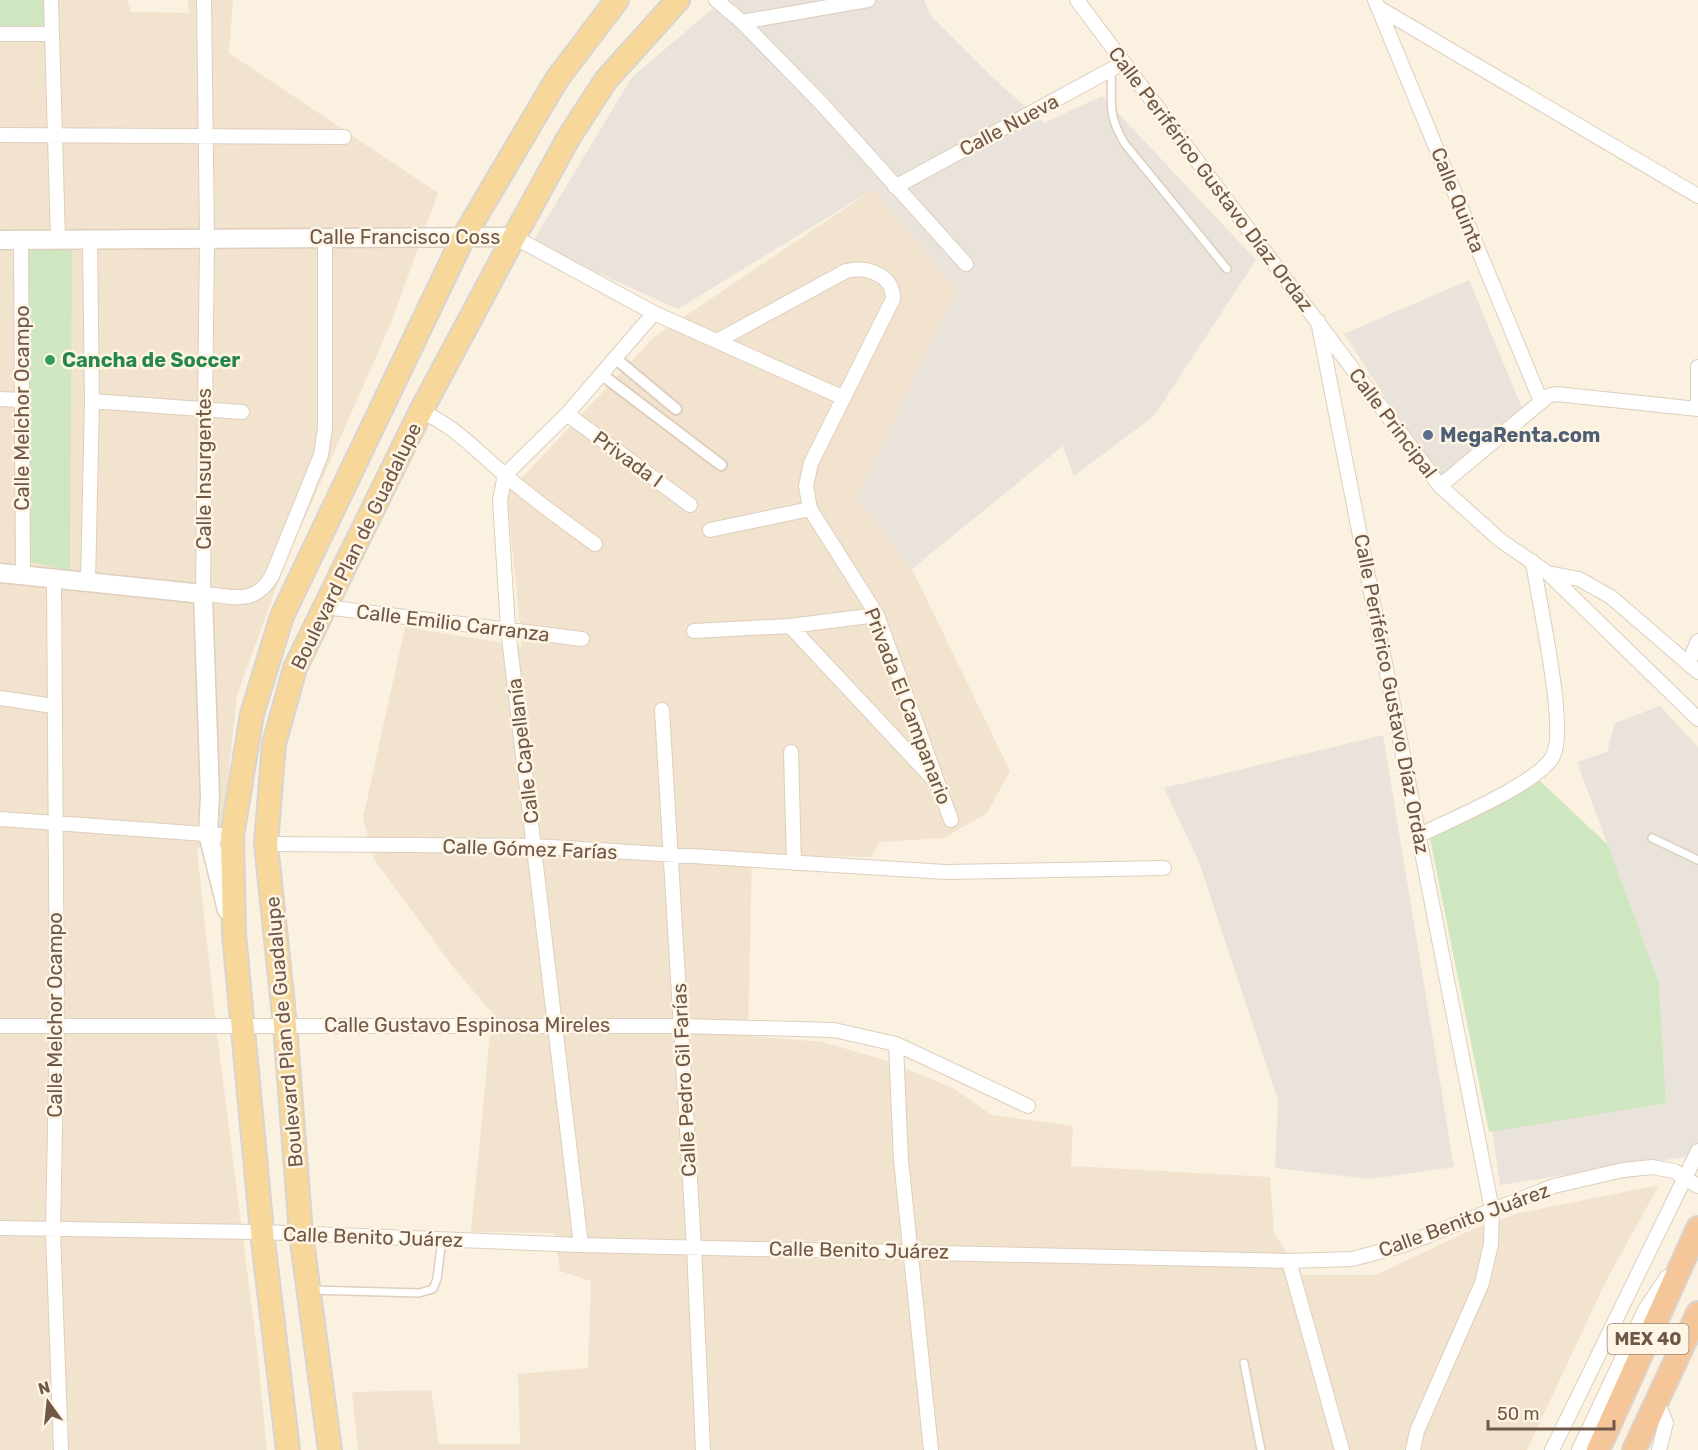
<svg xmlns="http://www.w3.org/2000/svg" width="1698" height="1450" font-family="Rubik,sans-serif">
<style>
.residential{fill:#f2e3cf}
.industrial{fill:#e9e3db}
.green{fill:#cee7c0}
.lines{fill:none;stroke-linecap:round;stroke-linejoin:round}
.service-casing{stroke:#decebd;stroke-width:10}
.pedestrian-casing{stroke:#decebd;stroke-width:14}
.minor-casing{stroke:#decebd;stroke-width:16}
.tertiary-casing{stroke:#decebd;stroke-width:21}
.primary-casing{stroke:#dad4d0;stroke-width:26}
.trunk-casing{stroke:#dad4d0;stroke-width:26}
.service{stroke:#fff;stroke-width:7}
.pedestrian{stroke:#fff;stroke-width:10}
.minor{stroke:#fff;stroke-width:14}
.tertiary{stroke:#fff;stroke-width:18}
.primary{stroke:#f7d89a;stroke-width:22}
.trunk{stroke:#f5c69a;stroke-width:22}
.leisure-dot{fill:#2e9e5b;stroke:#fef5e5;stroke-width:2}
.service-dot{fill:#5c6f8a;stroke:#fef5e5;stroke-width:2}
.labels{text-anchor:middle;stroke-width:5;stroke-linejoin:round;paint-order:stroke}
.shield{fill:#fef5e5;stroke:#9b8778;stroke-width:1.5}
.shield-label{font-size:18px;font-weight:bold;fill:#705849}
.street-label{font-size:20px;fill:#705849;stroke:#fef5e5}
.leisure-label{font-size:20px;font-weight:bold;fill:#27864d;stroke:#fef5e5;text-anchor:start}
.service-label{font-size:20px;font-weight:bold;fill:#4e5e75;stroke:#fef5e5;text-anchor:start}
</style>
<rect width="100%" height="100%" fill="#fbf1e0"/>
<!-- residential -->
<path class="residential" d="M0,0H127L131,12L189,13L188,0H233L229,53L438,193L391,323L286,561L237,695L223,825L197,850L216,1026L257,1348L267,1450H0Z
M874,189L958,291L857,497L912,569L1010,771L987,813L944,838L880,842L871,857L752,855L748,1036L823,1042L887,1061L953,1088L992,1115L1073,1126L1071,1166L1270,1177L1274,1234L1303,1275H1376L1473,1229L1519,1213L1659,1185L1605,1283L1527,1450H358L352,1392L431,1390L439,1444H520L518,1374L588,1368L591,1281L560,1271L554,1233L471,1232L492,1013L453,967L374,859L363,818L405,627L522,646L507,494L654,337Z"/>
<!-- industrial -->
<path class="industrial" d="M723,0H924L931,16L993,78L1044,123L1102,96L1256,260L1154,416L1074,476L1063,446L912,569L857,497L957,291L874,189L678,309L532,243L632,77Z
M1469,280L1522,408L1438,479L1344,334Z
M1660,706L1698,747V1155L1500,1185L1492,1130L1666,1103L1659,983L1577,762L1607,752L1615,723Z
M1383,735L1454,1167L1370,1179L1275,1168L1278,1100L1199,862L1164,788Z"/>
<!-- green -->
<path class="green" d="M0,0H48V32H0Z
M72,244L70,571L28,561V245Z
M1539,780L1608,845L1659,983L1666,1103L1489,1132L1428,829Z"/>
<g class="lines">
<!-- service casing -->
<g class="service-casing">
<path id="service" d="M1111,71C1113,104 1106,112 1125,144L1227,269
M1652,838L1698,860
M311,1290L419,1293L433,1289L437,1279L442,1239
M1244,1363L1261,1450"/>
</g>
<!-- pedestrian casing -->
<g class="pedestrian-casing">
<path id="pedestrian" d="M615,358L676,409
M601,374L721,465"/>
</g>
<!-- minor casing -->
<g class="minor-casing">
<path id="minor" d="M51,0L58,239
M204,0L207,238L203,594C234,596 254,606 272,576L321,455L325,428V238
M716,0L742,22L822,104L966,264
M1077,0L1440,486L1500,540L1548,573L1698,719
M1375,0L1540,399
M1379,8L1698,196
M742,22L868,0
M0,34H50
M0,135L344,137
M895,187L1123,63
M514,237L654,313L844,398
M21,241L23,576
M1318,321L1492,1210L1491,1244L1482,1283L1417,1431L1413,1450
M719,340L846,271C867,266 894,275 893,299L811,463L806,486L810,509L877,615L951,820
M0,399L22,400
M92,401L242,412
M1698,409V367
M421,411C456,427 478,452 506,476C534,500 565,522 595,544
M567,414L690,505
M1440,486L1548,396L1556,394L1698,409
M710,530L810,509
M1548,573L1579,579L1611,597L1698,672
M54,580L57,1024L53,1231L61,1450
M88,583L92,401L90,240
M325,607L582,639
M790,626L934,780
M694,631L790,626L877,615
M1688,664L1698,641
M0,698L53,706
M662,710L694,1247L703,1450
M791,752L794,863
M0,819L232,836
M1420,835C1450,820 1539,783 1553,756C1568,729 1538,598 1533,562
M266,844L534,846L945,872L1164,868
M0,1026H681L834,1030L896,1044L1028,1106
M896,1044L901,1160L931,1450
M0,1228L262,1232L581,1245L1289,1261L1352,1259L1401,1246L1554,1186L1623,1170L1652,1167L1674,1171L1698,1186
M581,1245L508,629L500,500L505,475L567,414L654,313
M1289,1261L1342,1450
M1658,1403L1666,1423L1659,1450
M1552,1450L1698,1151
M1579,1450L1645,1310L1667,1277"/>
</g>
<!-- tertiary casing -->
<g class="tertiary-casing">
<path id="tertiary" d="M0,240L514,237
M0,573L203,594L210,796L208,834L227,910"/>
</g>
<!-- primary casing -->
<g class="primary-casing">
<path id="primary" d="M288,1450L262,1232L234,934L232,836L252,714L282,616L463,238L557,79L617,0
M330,1450L301,1234L285,1025L266,844L274,744L295,668L421,411L514,237L569,137L606,80L678,0"/>
</g>
<!-- trunk casing -->
<g class="trunk-casing">
<path id="trunk" d="M1598,1450L1698,1228
M1634,1450L1698,1313"/>
</g>
<!-- service -->
<use href="#service" class="service"/>
<!-- pedestrian -->
<use href="#pedestrian" class="pedestrian"/>
<!-- minor -->
<use href="#minor" class="minor"/>
<!-- tertiary -->
<use href="#tertiary" class="tertiary"/>
<!-- primary -->
<use href="#primary" class="primary"/>
<!-- trunk -->
<use href="#trunk" class="trunk"/>
</g>
<!-- markers -->
<circle class="leisure-dot" cx="50" cy="360" r="6"/>
<circle class="service-dot" cx="1428" cy="435" r="6"/>
<g class="labels">
<!-- shield labels -->
<rect class="shield" x="1607.5" y="1324" width="81" height="30" rx="4.5"/>
<g class="shield-label">
<text x="1648" y="1345">MEX 40</text>
</g>
<!-- street labels -->
<g class="street-label">
<text transform="translate(1009 125) rotate(-28)" y="7">Calle Nueva</text>
<text transform="translate(1211 179) rotate(53)" y="7">Calle Periférico Gustavo Díaz Ordaz</text>
<text transform="translate(1458 200) rotate(68)" y="7">Calle Quinta</text>
<text x="405" y="244">Calle Francisco Coss</text>
<text transform="translate(22 408) rotate(-90)" y="7">Calle Melchor Ocampo</text>
<text transform="translate(1393 423) rotate(53)" y="7">Calle Principal</text>
<text transform="translate(628 459) rotate(36)" y="7">Privada I</text>
<text transform="translate(204 469) rotate(-90)" y="7">Calle Insurgentes</text>
<text transform="translate(356 546) rotate(-64)" y="7">Boulevard Plan de Guadalupe</text>
<text transform="translate(453 623) rotate(7)" y="7">Calle Emilio Carranza</text>
<text transform="translate(1392 694) rotate(79)" y="7">Calle Periférico Gustavo Díaz Ordaz</text>
<text transform="translate(908 706) rotate(69)" y="7">Privada El Campanario</text>
<text transform="translate(523 751) rotate(-97)" y="7">Calle Capellanía</text>
<text transform="translate(530 849) rotate(2)" y="7">Calle Gómez Farías</text>
<text transform="translate(55 1015) rotate(-90)" y="7">Calle Melchor Ocampo</text>
<text x="467" y="1032">Calle Gustavo Espinosa Mireles</text>
<text transform="translate(284 1032) rotate(-95)" y="7">Boulevard Plan de Guadalupe</text>
<text transform="translate(684 1080) rotate(-93)" y="7">Calle Pedro Gil Farías</text>
<text transform="translate(1464 1220) rotate(-20)" y="7">Calle Benito Juárez</text>
<text transform="translate(373 1237) rotate(2)" y="7">Calle Benito Juárez</text>
<text transform="translate(859 1250) rotate(1)" y="7">Calle Benito Juárez</text>
</g>
<!-- leisure labels -->
<g class="leisure-label">
<text x="62" y="367">Cancha de Soccer</text>
</g>
<!-- service labels -->
<g class="service-label">
<text x="1440" y="442">MegaRenta.com</text>
</g>
</g>
<!-- north arrow -->
<g transform="translate(48 1402) rotate(345)" stroke="#fef5e5" stroke-width="4.5" paint-order="stroke">
<path d="M0-4.5L10 22L0 15L-10 22Z" fill="#705849"/>
<text y="-9" font-size="16" font-weight="bold" text-anchor="middle" fill="#705849">N</text>
</g>
<!-- scale -->
<path d="M1488 1420v9h126v-9" fill="none" stroke="#705849" stroke-width="3"/>
<text x="1497" y="1420" font-size="18" fill="#705849" stroke="#fef5e5" stroke-width="4.5" paint-order="stroke">50 m</text>
</svg>
